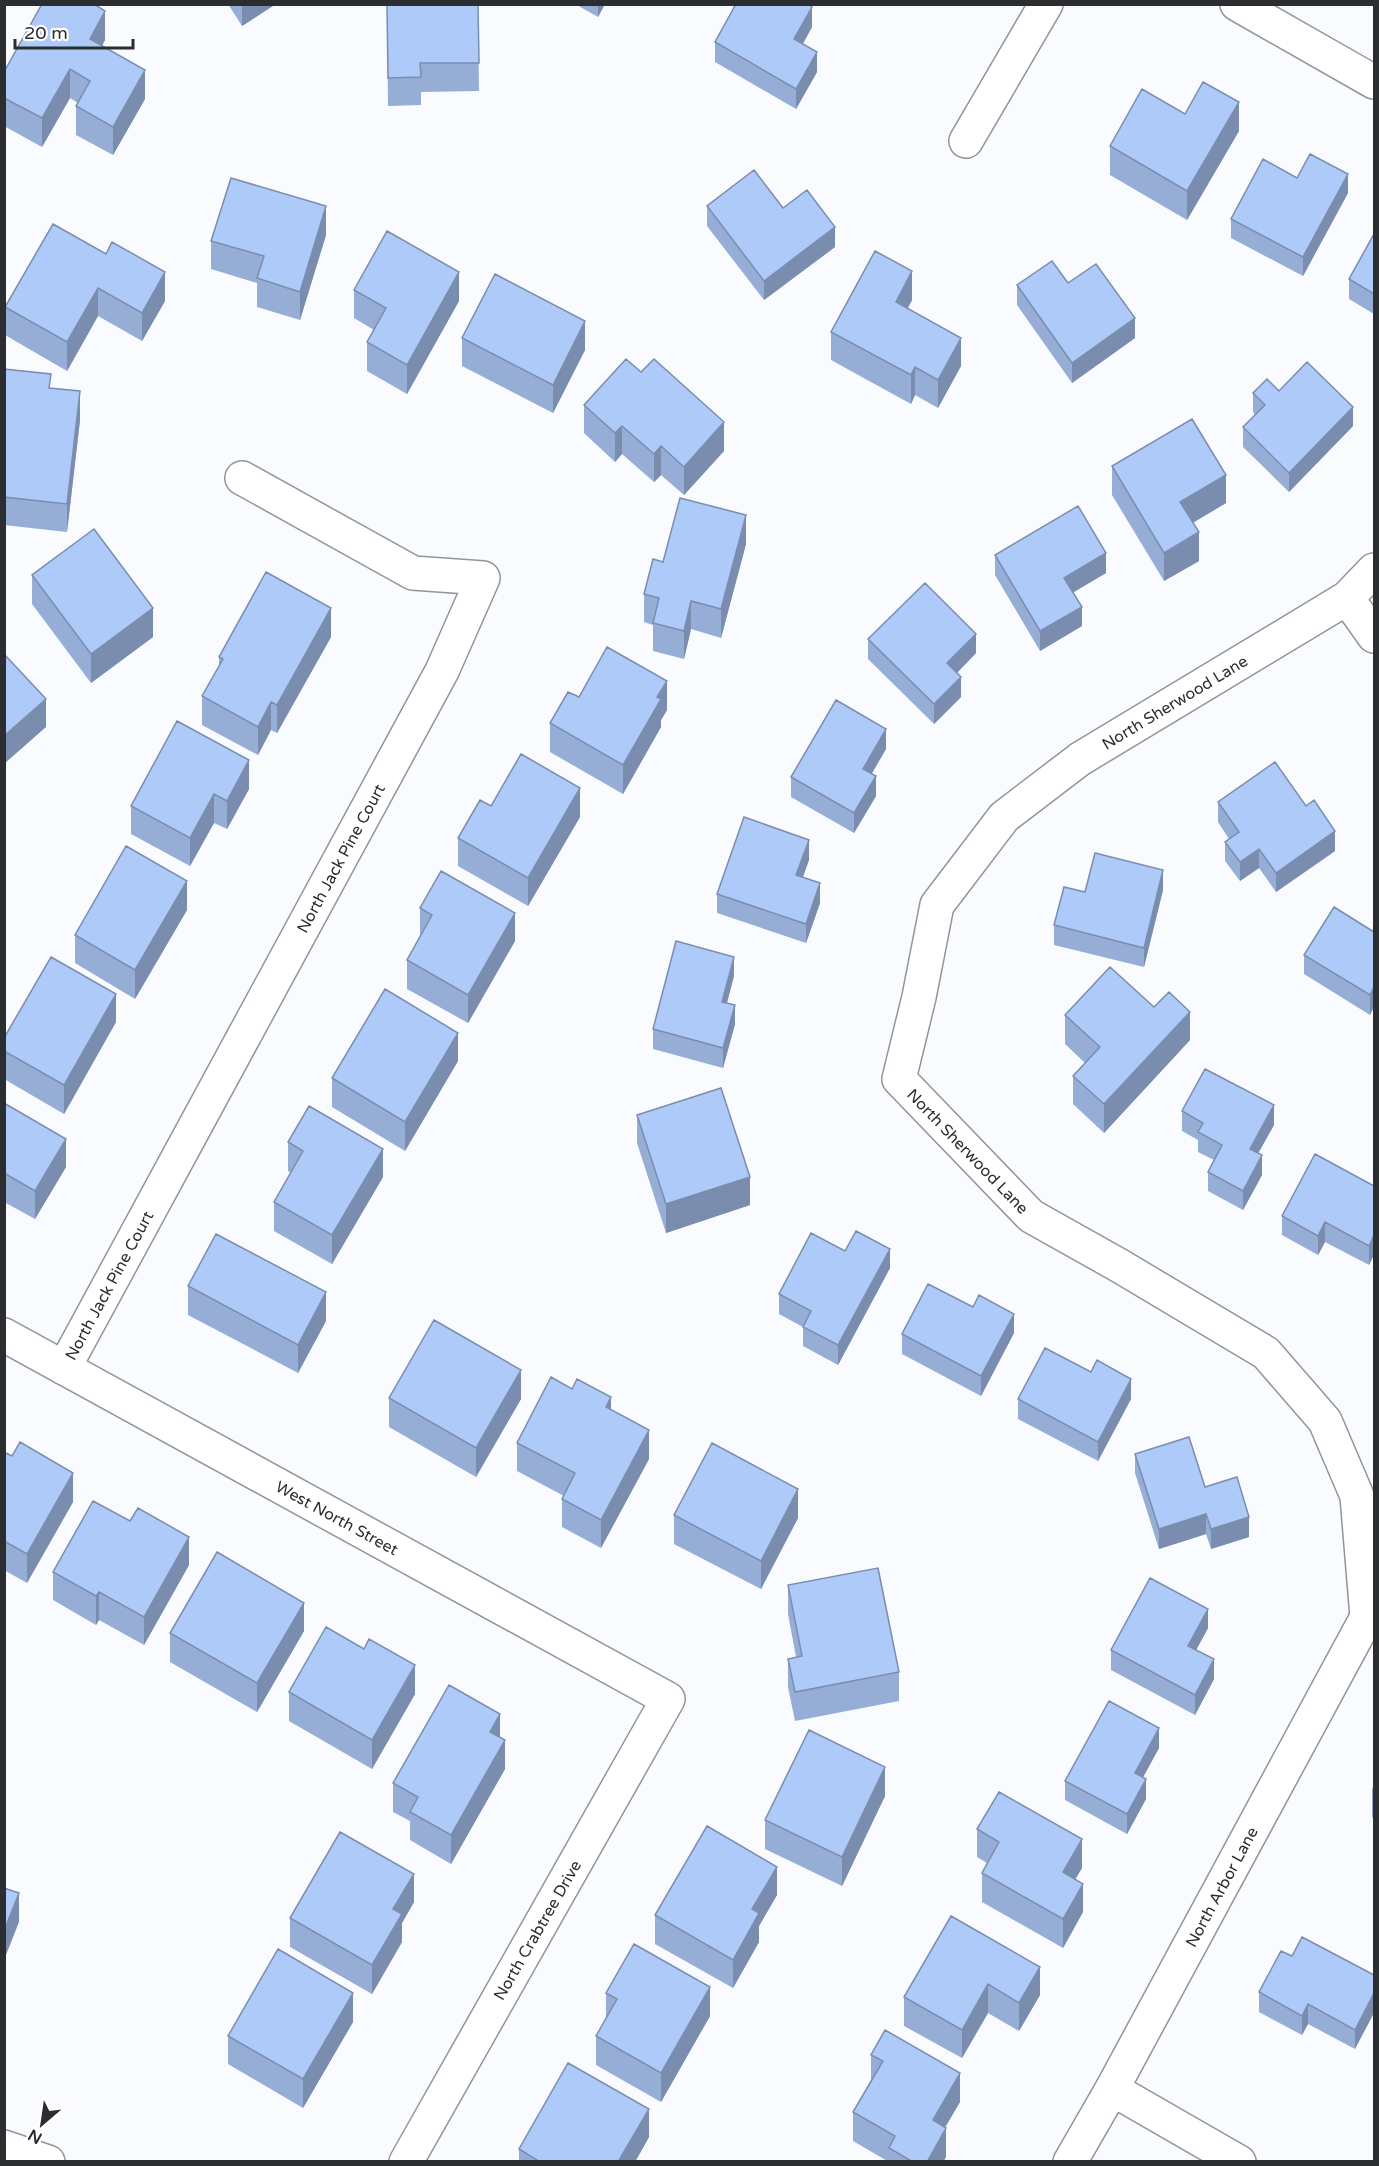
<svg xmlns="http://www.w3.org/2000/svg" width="1379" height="2166" font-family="'Varela Round',sans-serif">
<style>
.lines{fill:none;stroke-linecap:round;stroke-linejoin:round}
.minor-casing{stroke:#90959d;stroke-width:36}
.primary-casing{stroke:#90959d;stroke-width:36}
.minor{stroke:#fff;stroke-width:33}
.primary{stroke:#fff;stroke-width:33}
.wall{fill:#96aed6}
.shaded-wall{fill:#7a8dae}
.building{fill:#aecaf9;stroke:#7a8dae;stroke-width:1.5}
.labels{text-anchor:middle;stroke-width:4.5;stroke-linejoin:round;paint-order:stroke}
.street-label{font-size:16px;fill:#2b2d30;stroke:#fff}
</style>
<rect width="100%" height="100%" fill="#f9fbff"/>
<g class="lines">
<!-- minor casing -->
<g class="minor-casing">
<g id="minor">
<path d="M1237,4L1374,82"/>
<path d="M966,141L1046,4"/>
<path d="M1347,598L1374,636"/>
<path id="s1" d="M4,1335L668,1699L406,2162"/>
<path id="s2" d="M64,1368L442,671L483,578L413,573L242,478"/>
<path id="s3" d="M1367,1617L1357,1496L1325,1421L1266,1353L1120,1266L1031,1216L899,1079L919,997L937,905L1004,817L1080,759L1347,598L1374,570"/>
<path d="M1112,2089L1239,2162"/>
<path id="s4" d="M1070,2162L1112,2089L1367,1617L1374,1618"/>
</g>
</g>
<!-- primary casing -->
<g class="primary-casing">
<path id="primary" d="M4,2147L48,2162"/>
</g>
<!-- minor -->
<use href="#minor" class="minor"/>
<!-- primary -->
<use href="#primary" class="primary"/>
</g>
<!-- wall -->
<path class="wall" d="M228,4H276L242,26Z
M387,4H478L479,91L421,92V105L388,106Z
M575,4H605L598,17Z
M812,27L803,44L817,72L796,109L715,62V42Z
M105,40L102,46L145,99L113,155L76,135V106L78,103L70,98L42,147L4,126V72Z
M1239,131L1187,220L1110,175V146Z
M1348,193L1303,276L1231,238V219Z
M707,206L783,208L835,247L764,300L707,226Z
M53,224L165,301L142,341L98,316L67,371L5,335V307Z
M1374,234V314L1349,299V279Z
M326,235L300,320L257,307V283L211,269V241Z
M1068,283L1135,338L1072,383L1017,305V285Z
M354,290L459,301L407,394L367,371V342L374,330L354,318Z
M912,300L907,309L961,366L938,408L915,395L911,404L831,360V332Z
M462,338L585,350L553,413L462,366Z
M4,369L51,388L80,420L67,532L4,525Z
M1279,391L1353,426L1289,492L1243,447V427L1255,415L1253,412V393Z
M584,405L724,451L684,495L661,475L654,482L622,454L615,462L584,433Z
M1112,466L1226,503L1193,523L1199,561L1164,581L1112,495Z
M746,544L721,638L691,629L684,659L653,651V625L644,622V594L663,562Z
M995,555L1106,573L1073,592L1082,626L1040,651L995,575Z
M32,575L153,637L91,683L32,604Z
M331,637L277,733L271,730L258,755L202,725V696L219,667V657Z
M868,639L976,653L957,673L961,697L934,724L868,659Z
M579,697L667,710L661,720V727L623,794L550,752V723Z
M886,749L871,774L876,796L854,833L791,797V777Z
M249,789L227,829L214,823L190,866L131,834V806Z
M1218,802L1335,851L1276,892L1259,868L1240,881L1225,861V842L1229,839L1218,822Z
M491,806L580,817L528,906L458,866V838Z
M809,860L803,877L820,903L806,943L717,913V894Z
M1163,890L1144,967L1054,945V925L1085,892Z
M420,908L515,941L468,1023L407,989V960L420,937Z
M187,910L135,999L75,963V935Z
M1374,932L1370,1015L1304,974V955Z
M734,976L727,1003L735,1024L723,1068L653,1049V1029Z
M1065,1015L1190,1040L1104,1133L1073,1104V1076L1085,1063L1065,1044Z
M116,1022L64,1114L4,1079V1038Z
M458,1061L405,1151L332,1107V1078Z
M4,1103L66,1167L35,1219L4,1202Z
M1182,1111L1274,1125L1258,1153L1262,1175L1243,1210L1208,1191V1172L1214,1160L1198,1152V1140L1182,1131Z
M637,1115L750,1205L666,1233L637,1143Z
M288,1142L383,1177L332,1264L274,1231V1202L291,1173L288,1171Z
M1374,1186L1369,1265L1325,1242L1318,1255L1282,1235V1216Z
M845,1251L890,1268L838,1365L803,1346V1327L779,1314V1294Z
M188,1286L326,1321L298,1373L188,1315Z
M1014,1333L981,1396L902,1354V1334Z
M1091,1372L1131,1399L1098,1461L1018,1419V1399Z
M389,1398L521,1399L476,1477L389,1427Z
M611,1410L649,1459L601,1548L562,1527V1499L564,1496L517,1471V1443Z
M4,1452L12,1456L73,1502L27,1583L4,1570Z
M1135,1454L1205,1487L1249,1537L1211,1549L1206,1534L1159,1549L1135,1473Z
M674,1515L798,1518L761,1589L674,1544Z
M189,1565L144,1645L99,1620L96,1625L53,1600V1572Z
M788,1585L899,1672V1701L795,1721L788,1687V1659L796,1657L788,1614Z
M1208,1628L1196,1650L1214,1679L1195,1715L1111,1670V1650Z
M304,1631L257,1712L170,1662V1633Z
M289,1692L415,1694L372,1769L289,1721Z
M500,1738L505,1769L451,1864L410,1840V1821L393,1812V1783Z
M1159,1748L1143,1777L1146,1799L1127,1834L1065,1800V1781Z
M1374,1784V1819L1372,1817V1789Z
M885,1796L842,1886L765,1849V1820Z
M977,1829L1082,1868L1075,1879L1083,1912L1063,1948L982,1902V1873L987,1863L977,1857Z
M777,1895L759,1926V1942L733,1988L655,1944V1915Z
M414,1902L402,1923V1942L372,1994L290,1947V1918Z
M951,1916L1040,1995L1019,2031L988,2013L962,2058L904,2026V1997Z
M1292,1956L1374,1975L1355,2049L1308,2024L1302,2035L1259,2012V1992Z
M606,1993L710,2016L661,2102L596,2065V2036L606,2019Z
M353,2022L303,2108L228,2064V2036Z
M871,2055L960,2102L945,2127L946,2157L943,2162H889L853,2141V2112L871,2080Z
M649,2137L635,2162H519V2149Z"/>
<!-- shaded-wall -->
<path class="shaded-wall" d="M242,4H276L242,26Z
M598,4H605L598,17Z
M812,7V27L794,59V39Z
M105,11V40L90,67V39Z
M817,52V72L796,109V89Z
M70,69V98L42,147V118Z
M145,70V99L113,155V127Z
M1239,102V131L1187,220V191Z
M1348,174V193L1303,276V257Z
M326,206V235L300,320V292Z
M835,227V247L764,300V281Z
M912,271V300L896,331V302Z
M165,272V301L142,341V313Z
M459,272V301L407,394V365Z
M98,288V316L67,371V342Z
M1135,318V338L1072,383V363Z
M585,321V350L553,413V385Z
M961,338V366L938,408V380Z
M915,367V395L911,404V375Z
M80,391V420L67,532V504Z
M1353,407V426L1289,492V473Z
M724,422V451L684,495V467Z
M622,426V454L615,462V433Z
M661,446V475L654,482V454Z
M1226,475V503L1180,530V502Z
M746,515V544L721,638V609Z
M1199,532V561L1164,581V553Z
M1106,553V573L1064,598V578Z
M691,601V629L684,659V631Z
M1082,607V626L1040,651V631Z
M153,608V637L91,683V654Z
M331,608V637L277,733V705Z
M976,634V653L947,683V663Z
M961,677V697L934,724V704Z
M667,681V710L661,720V727L623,794V765L657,697Z
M46,699V727L4,764V736Z
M271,702V730L258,755V727Z
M886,729V749L863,789V769Z
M249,760V789L227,829V801Z
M876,776V796L854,833V813Z
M580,788V817L528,906V878Z
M214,794V823L190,866V838Z
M1335,831V851L1276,892V873Z
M809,840V860L796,895V875Z
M1259,849V868L1240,881V862Z
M1163,870V890L1144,967V948Z
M187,881V910L135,999V970Z
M820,883V903L806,943V924Z
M515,913V941L468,1023V995Z
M734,957V976L722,1021V1002Z
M1374,987V1007L1370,1015V995Z
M116,994V1022L64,1114V1085Z
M735,1005V1024L723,1068V1048Z
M1190,1012V1040L1104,1133V1104Z
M458,1033V1061L405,1151V1122Z
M1274,1105V1125L1250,1168V1149Z
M66,1139V1167L35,1219V1191Z
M383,1149V1177L332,1264V1235Z
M1262,1155V1175L1243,1210V1191Z
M750,1177V1205L666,1233V1204Z
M1325,1222V1242L1318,1255V1236Z
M1374,1235V1255L1369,1265V1246Z
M890,1249V1268L838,1365V1345Z
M326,1292V1321L298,1373V1345Z
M1014,1314V1333L981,1396V1376Z
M521,1370V1399L476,1477V1448Z
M1131,1379V1399L1098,1461V1442Z
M611,1397V1425L606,1407Z
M649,1430V1459L601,1548V1520Z
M73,1473V1502L27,1583V1554Z
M798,1489V1518L761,1589V1561Z
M1206,1514V1534L1159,1549V1529Z
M1249,1517V1537L1211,1549V1529Z
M189,1537V1565L144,1645V1617Z
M99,1592V1620L96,1625V1596Z
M304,1603V1631L257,1712V1683Z
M1208,1609V1628L1188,1665V1646Z
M1214,1659V1679L1195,1715V1695Z
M415,1665V1694L372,1769V1740Z
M500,1714V1742L490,1732Z
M1159,1728V1748L1135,1792V1773Z
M505,1740V1769L451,1864V1835Z
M885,1767V1796L842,1886V1857Z
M1146,1779V1799L1127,1834V1814Z
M1082,1839V1868L1063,1900V1872Z
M777,1867V1895L759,1926V1942L733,1988V1960L752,1909Z
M414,1874V1902L402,1923V1942L372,1994V1965L393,1909Z
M1083,1884V1912L1063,1948V1919Z
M19,1893V1922L4,1960V1931Z
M1040,1967V1995L1019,2031V2003Z
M988,1984V2013L962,2058V2030Z
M710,1987V2016L661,2102V2073Z
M353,1993V2022L303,2108V2079Z
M1374,1993V2013L1355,2049V2030Z
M1308,2004V2024L1302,2035V2016Z
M960,2073V2102L933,2148V2120Z
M649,2109V2137L635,2162H618Z
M946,2128V2157L943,2162H927Z"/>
<!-- building -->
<path class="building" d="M42,4H94L105,11L90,39L145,70L113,127L76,106L90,81L70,69L42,118L4,98V72Z
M387,4H478L479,63H420L421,77L388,78Z
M736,4H808L812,7L794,39L817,52L796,89L715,42Z
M1203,82L1239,102L1187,191L1110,146L1142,89L1185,114Z
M1310,154L1348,174L1303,257L1231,219L1263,159L1297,178Z
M754,170L783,208L807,190L835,227L764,281L707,206Z
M231,178L326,206L300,292L257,278L264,256L211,241Z
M53,224L106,254L112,242L165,272L142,313L98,288L67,342L5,307Z
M387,231L459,272L407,365L367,342L386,308L354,290Z
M1374,234V294L1349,279Z
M875,251L912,271L896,302L961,338L938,380L915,367L911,375L831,332Z
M1052,261L1068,283L1096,264L1135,318L1072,363L1017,285Z
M495,274L585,321L553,385L462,338Z
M626,359L641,372L654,359L724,422L684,467L661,446L654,454L622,426L615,433L584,405Z
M1307,362L1353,407L1289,473L1243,427L1265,405L1253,393L1267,379L1279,391Z
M4,369L51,374L49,388L80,391L67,504L4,497Z
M1192,419L1226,475L1180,502L1199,532L1164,553L1112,466Z
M680,498L746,515L721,609L691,601L684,631L653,623L659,598L644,594L653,559L663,562Z
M1078,506L1106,553L1064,578L1082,607L1040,631L995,555Z
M94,529L153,608L91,654L32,575Z
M266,572L331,608L277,705L271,702L258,727L202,696L223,659L219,657Z
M925,583L976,634L947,663L961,677L934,704L868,639Z
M607,647L667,681L657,697L661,699L623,765L550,723L568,692L579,697Z
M4,654L46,699L4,736Z
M836,700L886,729L863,769L876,776L854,813L791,777Z
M177,721L249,760L227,801L214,794L190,838L131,806Z
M521,754L580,788L528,878L458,838L480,800L491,806Z
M1275,762L1306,806L1314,800L1335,831L1276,873L1259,849L1240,862L1225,842L1239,832L1218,802Z
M744,817L809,840L796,875L820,883L806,924L717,894Z
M126,846L187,881L135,970L75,935Z
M1095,853L1163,870L1144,948L1054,925L1064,887L1085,892Z
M441,871L515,913L468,995L407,960L432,915L420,908Z
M1334,907L1374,932V987L1370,995L1304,955Z
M676,941L734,957L722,1002L735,1005L723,1048L653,1029Z
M51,957L116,994L64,1085L4,1051V1038Z
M1110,967L1154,1007L1169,992L1190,1012L1104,1104L1073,1076L1100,1047L1065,1015Z
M385,989L458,1033L405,1122L332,1078Z
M1205,1069L1274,1105L1250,1149L1262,1155L1243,1191L1208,1172L1222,1145L1198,1132L1203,1123L1182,1111Z
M721,1088L750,1177L666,1204L637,1115Z
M4,1103L66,1139L35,1191L4,1173Z
M309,1106L383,1149L332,1235L274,1202L303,1151L288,1142Z
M1315,1154L1374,1186V1235L1369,1246L1325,1222L1318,1236L1282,1216Z
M856,1231L890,1249L838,1345L803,1327L811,1311L779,1294L811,1233L845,1251Z
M216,1234L326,1292L298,1345L188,1286Z
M928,1284L973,1307L979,1295L1014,1314L981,1376L902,1334Z
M434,1320L521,1370L476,1448L389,1398Z
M1045,1348L1091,1372L1097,1360L1131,1379L1098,1442L1018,1399Z
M551,1377L572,1389L577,1379L611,1397L606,1407L649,1430L601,1520L562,1499L575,1473L517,1443Z
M1189,1437L1205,1487L1237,1477L1249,1517L1211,1529L1206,1514L1159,1529L1135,1454Z
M20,1442L73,1473L27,1554L4,1541V1452L12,1456Z
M712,1443L798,1489L761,1561L674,1515Z
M93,1501L130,1521L138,1508L189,1537L144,1617L99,1592L96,1596L53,1572Z
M217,1552L304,1603L257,1683L170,1633Z
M878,1568L899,1672L795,1692L788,1659L802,1656L788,1585Z
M1150,1578L1208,1609L1188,1646L1214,1659L1195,1695L1111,1650Z
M326,1627L364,1649L369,1639L415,1665L372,1740L289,1692Z
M449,1685L500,1714L490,1732L505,1740L451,1835L410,1812L418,1797L393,1783Z
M1109,1701L1159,1728L1135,1773L1146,1779L1127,1814L1065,1781Z
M809,1730L885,1767L842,1857L765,1820Z
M999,1792L1082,1839L1063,1872L1083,1884L1063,1919L982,1873L999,1842L977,1829Z
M707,1826L777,1867L752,1909L759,1913L733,1960L655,1915Z
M340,1832L414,1874L393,1909L402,1914L372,1965L290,1918Z
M4,1888L19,1893L4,1931Z
M951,1916L1040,1967L1019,2003L988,1984L962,2030L904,1997Z
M1302,1937L1374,1975V1993L1355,2030L1308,2004L1302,2016L1259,1992L1281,1951L1292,1956Z
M634,1944L710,1987L661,2073L596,2036L617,1999L606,1993Z
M278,1949L353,1993L303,2079L228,2036Z
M885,2030L960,2073L933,2120L946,2128L927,2162H913L889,2148L895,2136L853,2112L883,2061L871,2055Z
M568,2063L649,2109L618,2162H540L519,2149Z"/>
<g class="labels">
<!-- street labels -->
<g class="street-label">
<text dy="6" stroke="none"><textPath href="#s3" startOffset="1250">North Sherwood Lane</textPath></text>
<text dy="6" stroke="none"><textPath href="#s2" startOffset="580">North Jack Pine Court</textPath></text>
<text transform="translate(968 1151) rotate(46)" y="6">North Sherwood Lane</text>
<text dy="6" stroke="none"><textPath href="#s2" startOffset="94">North Jack Pine Court</textPath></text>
<text dy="6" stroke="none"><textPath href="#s1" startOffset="380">West North Street</textPath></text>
<text dy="6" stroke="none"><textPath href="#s4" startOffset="314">North Arbor Lane</textPath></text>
<text transform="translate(537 1930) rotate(-60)" y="6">North Crabtree Drive</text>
</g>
</g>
<!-- border -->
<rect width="1379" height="2166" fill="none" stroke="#2b2d30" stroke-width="12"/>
<!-- north arrow -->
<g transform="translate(42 2124) rotate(209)" stroke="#ffffff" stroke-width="4.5" paint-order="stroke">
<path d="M0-4.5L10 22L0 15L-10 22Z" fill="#2b2d30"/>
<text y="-9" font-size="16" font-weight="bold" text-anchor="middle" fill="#2b2d30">N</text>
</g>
<!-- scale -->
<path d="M15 39v9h118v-9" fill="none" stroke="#2b2d30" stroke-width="3"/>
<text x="24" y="39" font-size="18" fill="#2b2d30" stroke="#ffffff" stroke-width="4.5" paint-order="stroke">20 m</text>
</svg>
